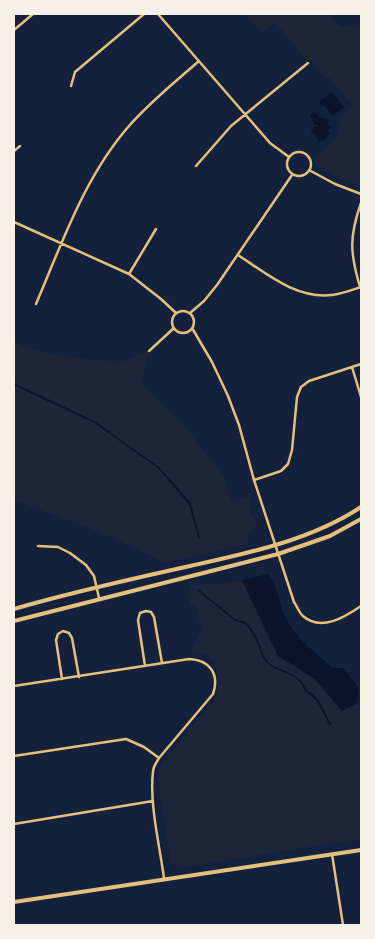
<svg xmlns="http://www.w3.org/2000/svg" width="375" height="939" font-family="Poppins,sans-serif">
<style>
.green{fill:#1d2539}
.water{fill:#0b132b}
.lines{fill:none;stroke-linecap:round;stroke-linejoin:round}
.stream{stroke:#0b132b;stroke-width:2}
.minor{stroke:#e5c07b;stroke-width:2.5}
.tertiary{stroke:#e5c07b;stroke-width:4}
.secondary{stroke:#e5c07b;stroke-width:4}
</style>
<rect width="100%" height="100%" fill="#14213d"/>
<!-- green -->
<path class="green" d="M245,14H330L340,26L361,28V186L339,178L317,167L314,158L338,137L340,118L353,106L330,78H325L309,59L307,61L275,22L262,33Z
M14,341C34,355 87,359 112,361L115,364L149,351L141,382L155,398L180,420L225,478L227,489L232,502L251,496V514L258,525L249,532L248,543L166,563L102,533L14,500Z
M242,580L278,656L315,679L342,711L357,705L361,708V839L178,868L171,863L158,781L159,770L164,760L214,700L218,688V673L211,658L205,654L191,652L202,629L195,606L191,604L187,595L191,591L189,586L208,583L213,585Z"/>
<!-- water -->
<path class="water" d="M332,92L344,107L333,116L324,105L322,106L319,102Z
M315,112L319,117L329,120L328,124L332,127L328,130L329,134L324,141H319L316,136L312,133L311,130L314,127H320L314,124L310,116L312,113Z
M268,574C279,589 278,602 285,617C296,638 315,653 333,668H343L359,688L357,703L342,711L315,679L278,656L242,580Z"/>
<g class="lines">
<!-- stream -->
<path class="stream" d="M14,384L96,423L159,468L190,504L199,538
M198,590L235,620L246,623C252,630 256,638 260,647C261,650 262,655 264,658C274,675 297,667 306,691C319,697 323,712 330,724"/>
<!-- minor -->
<path class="minor" d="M158,14L270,143L289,157
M14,30L33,14
M71,86L75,72L144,14
M14,151L20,146
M287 164a12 12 0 1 1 24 0a12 12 0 1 1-24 0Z
M196,166L231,126L308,63
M309,170L335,184L361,194
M14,222L129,274L161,299L176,313
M238,255C267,274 296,299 332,295C342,294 352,290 361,287
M129,274L156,229
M360,287C350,253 349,237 361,203
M36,304C62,243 85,176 129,126C150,102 175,82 199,61
M172 322a11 11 0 1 1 22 0a11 11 0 1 1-22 0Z
M190,313L204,301L217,285L292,175
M192,328L212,362L228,396L239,425L254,480L294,602C297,606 299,613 303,616C321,632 345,617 361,606
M149,351L174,328
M352,367L361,397
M254,480L281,471L288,464L292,450L297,397L301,387L309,381L361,364
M38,546L58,547L70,553L86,565L94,576L99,598
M145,666L138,620L140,613L146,611L151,612L154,617L162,663
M62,679L56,640L58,634L63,631L69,633L72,638L79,677
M14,686L189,659C209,660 220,673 213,694L159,758C156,763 153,767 153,772C149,802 160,848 164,878
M14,756L126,739L144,747L159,758
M14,824L153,801
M332,854L343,925"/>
<!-- tertiary -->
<path class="tertiary" d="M14,902L361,850"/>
<!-- secondary -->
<path class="secondary" d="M14,609C72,592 131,579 190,566C249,553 311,540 361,507
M14,621L278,554L330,536L361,519"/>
</g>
<!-- border -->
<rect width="375" height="939" fill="none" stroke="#f6f1e7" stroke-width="30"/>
</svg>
